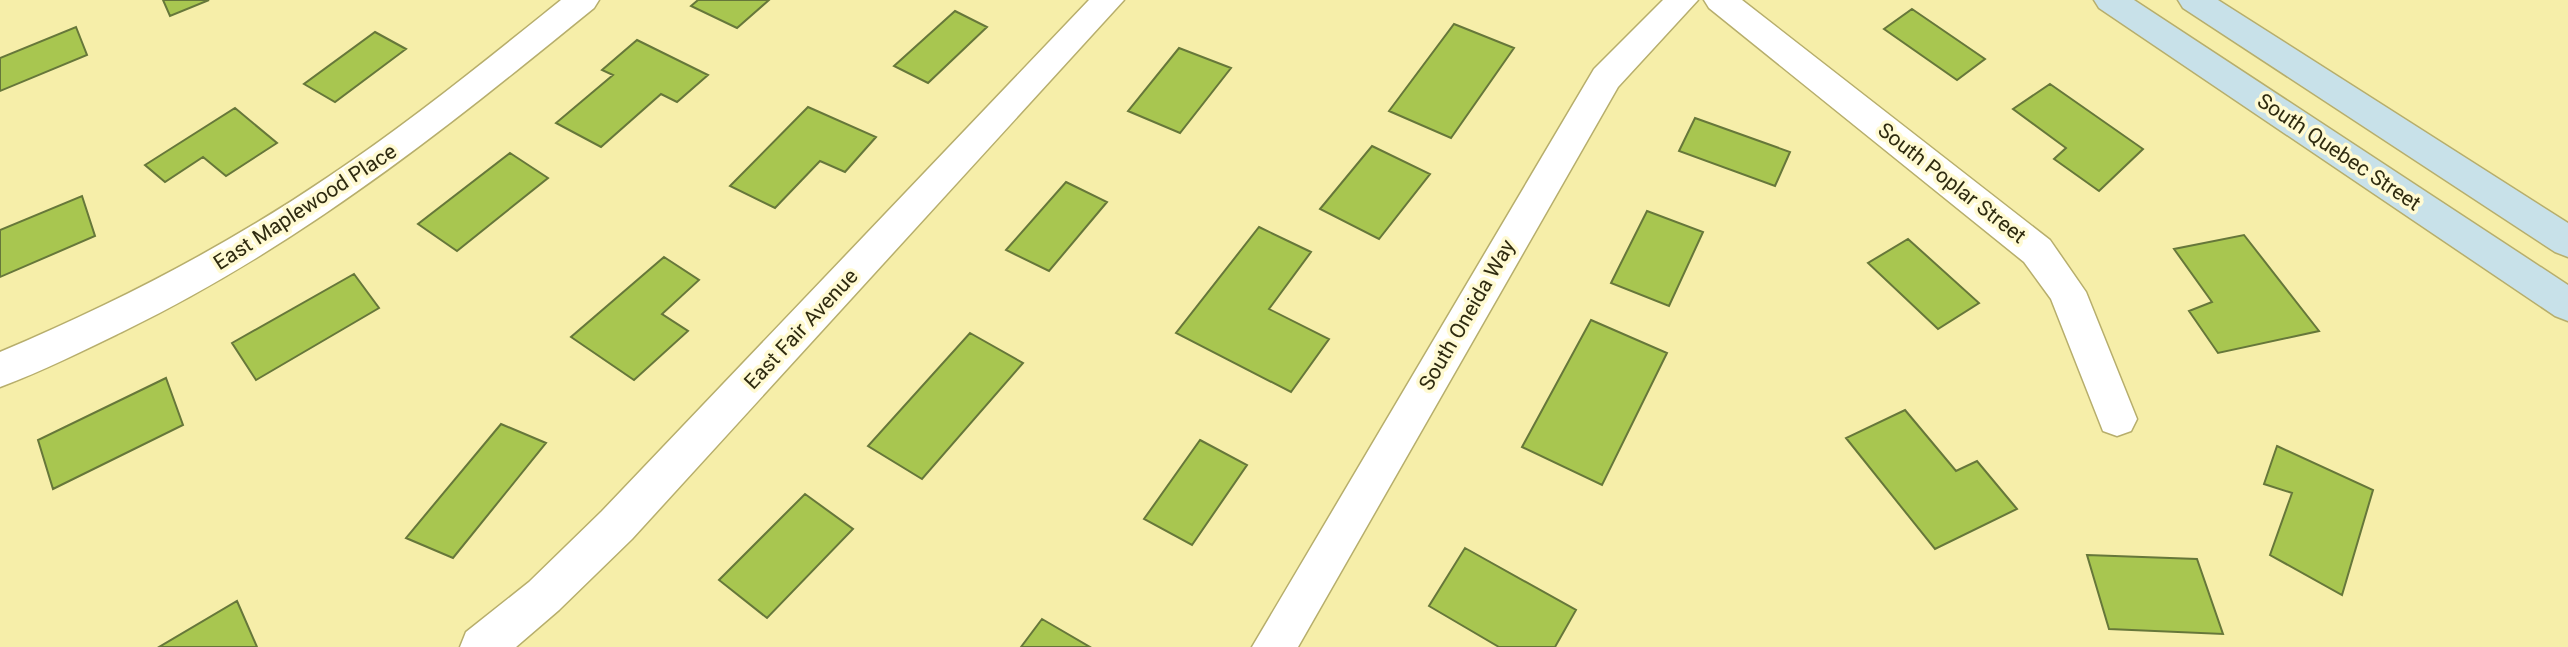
<svg xmlns="http://www.w3.org/2000/svg" width="2568" height="647" font-family="Roboto,sans-serif">
<style>
.building{fill:#a8c650;stroke:#66773a;stroke-width:2}
.lines{fill:none;stroke-linecap:round;stroke-linejoin:round}
.minor-casing{stroke:#b7ae6c;stroke-width:3}
.secondary-casing{stroke:#b7ae6c;stroke-width:3}
.minor{fill:#fff;fill-rule:evenodd}
.secondary{fill:#c8e1e9;fill-rule:evenodd}
.labels{text-anchor:middle;stroke-width:7;stroke-linejoin:round;paint-order:stroke}
.street-label{font-size:21px;fill:#2f2b10;stroke:#fffad2}
</style>
<rect width="100%" height="100%" fill="#f6eea9"/>
<!-- building -->
<path class="building" d="M163,0H209L170,16Z
M698,0H769L737,28L691,6Z
M1912,9L1985,59L1957,80L1884,29Z
M955,11L987,27L928,83L894,66Z
M1454,24L1514,48L1451,138L1389,111Z
M76,27L87,55L0,91V58Z
M375,32L406,49L335,102L304,84Z
M637,40L708,75L677,102L661,94L601,147L556,123L613,75L602,70Z
M1179,48L1231,68L1180,133L1128,111Z
M2050,84L2143,149L2099,191L2054,159L2066,148L2013,109Z
M808,107L876,137L845,172L820,161L775,208L730,186Z
M235,108L277,143L226,176L203,157L165,182L145,165Z
M1695,118L1790,152L1775,186L1679,151Z
M1372,146L1430,174L1379,239L1320,209Z
M510,153L548,178L457,251L418,224Z
M1066,182L1107,202L1049,271L1006,250Z
M82,196L95,236L0,277V230Z
M1647,211L1703,232L1669,306L1611,283Z
M1259,227L1311,252L1269,309L1329,339L1291,392L1176,333Z
M2244,235L2319,331L2218,353L2189,311L2212,302L2174,249Z
M1908,239L1979,303L1938,329L1868,263Z
M664,257L699,280L662,314L688,331L634,380L571,337Z
M354,274L379,308L256,380L232,343Z
M1591,320L1667,353L1602,485L1522,447Z
M970,333L1023,363L922,479L868,446Z
M166,378L183,425L53,489L38,440Z
M1905,410L1956,471L1977,461L2017,509L1935,549L1846,438Z
M501,424L546,443L453,558L406,538Z
M1200,440L1247,465L1192,545L1144,519Z
M2277,446L2373,490L2342,595L2270,555L2292,493L2264,484Z
M805,494L853,529L767,618L719,580Z
M1465,548L1576,610L1555,647H1499L1429,606Z
M2087,555L2197,559L2223,634L2109,629Z
M237,601L257,647H159Z
M1042,619L1090,647H1021Z"/>
<g class="lines">
<!-- minor casing -->
<g class="minor-casing">
<path id="minor" d="M561,0H599L594,8C443,131 303,243 126,330C85,350 43,371 0,387V352C114,304 225,247 328,177C409,123 485,61 561,0Z
M1089,0H1124L632,539L559,610L516,647H460L466,632L529,582L602,511Z
M1663,0H1698L1618,87L1298,647H1252L1594,69Z
M1704,0H1742L2050,240L2086,292L2137,419L2131,431L2117,436L2103,431L2051,299L2024,262L1709,8Z"/>
</g>
<!-- secondary casing -->
<g class="secondary-casing">
<path id="secondary" d="M2094,0H2134L2568,285V321L2555,316L2099,8Z
M2178,0H2218L2568,223V257L2555,252L2183,8Z"/>
</g>
<!-- minor -->
<use href="#minor" class="minor"/>
<!-- secondary -->
<use href="#secondary" class="secondary"/>
</g>
<g class="labels">
<!-- street labels -->
<g class="street-label">
<text transform="translate(2339 152) rotate(34)" y="7">South Quebec Street</text>
<text transform="translate(1952 183) rotate(38)" y="7">South Poplar Street</text>
<text transform="translate(305 207) rotate(-33)" y="7">East Maplewood Place</text>
<text transform="translate(1467 315) rotate(-60)" y="7">South Oneida Way</text>
<text transform="translate(801 329) rotate(-47)" y="7">East Fair Avenue</text>
</g>
</g>
</svg>
